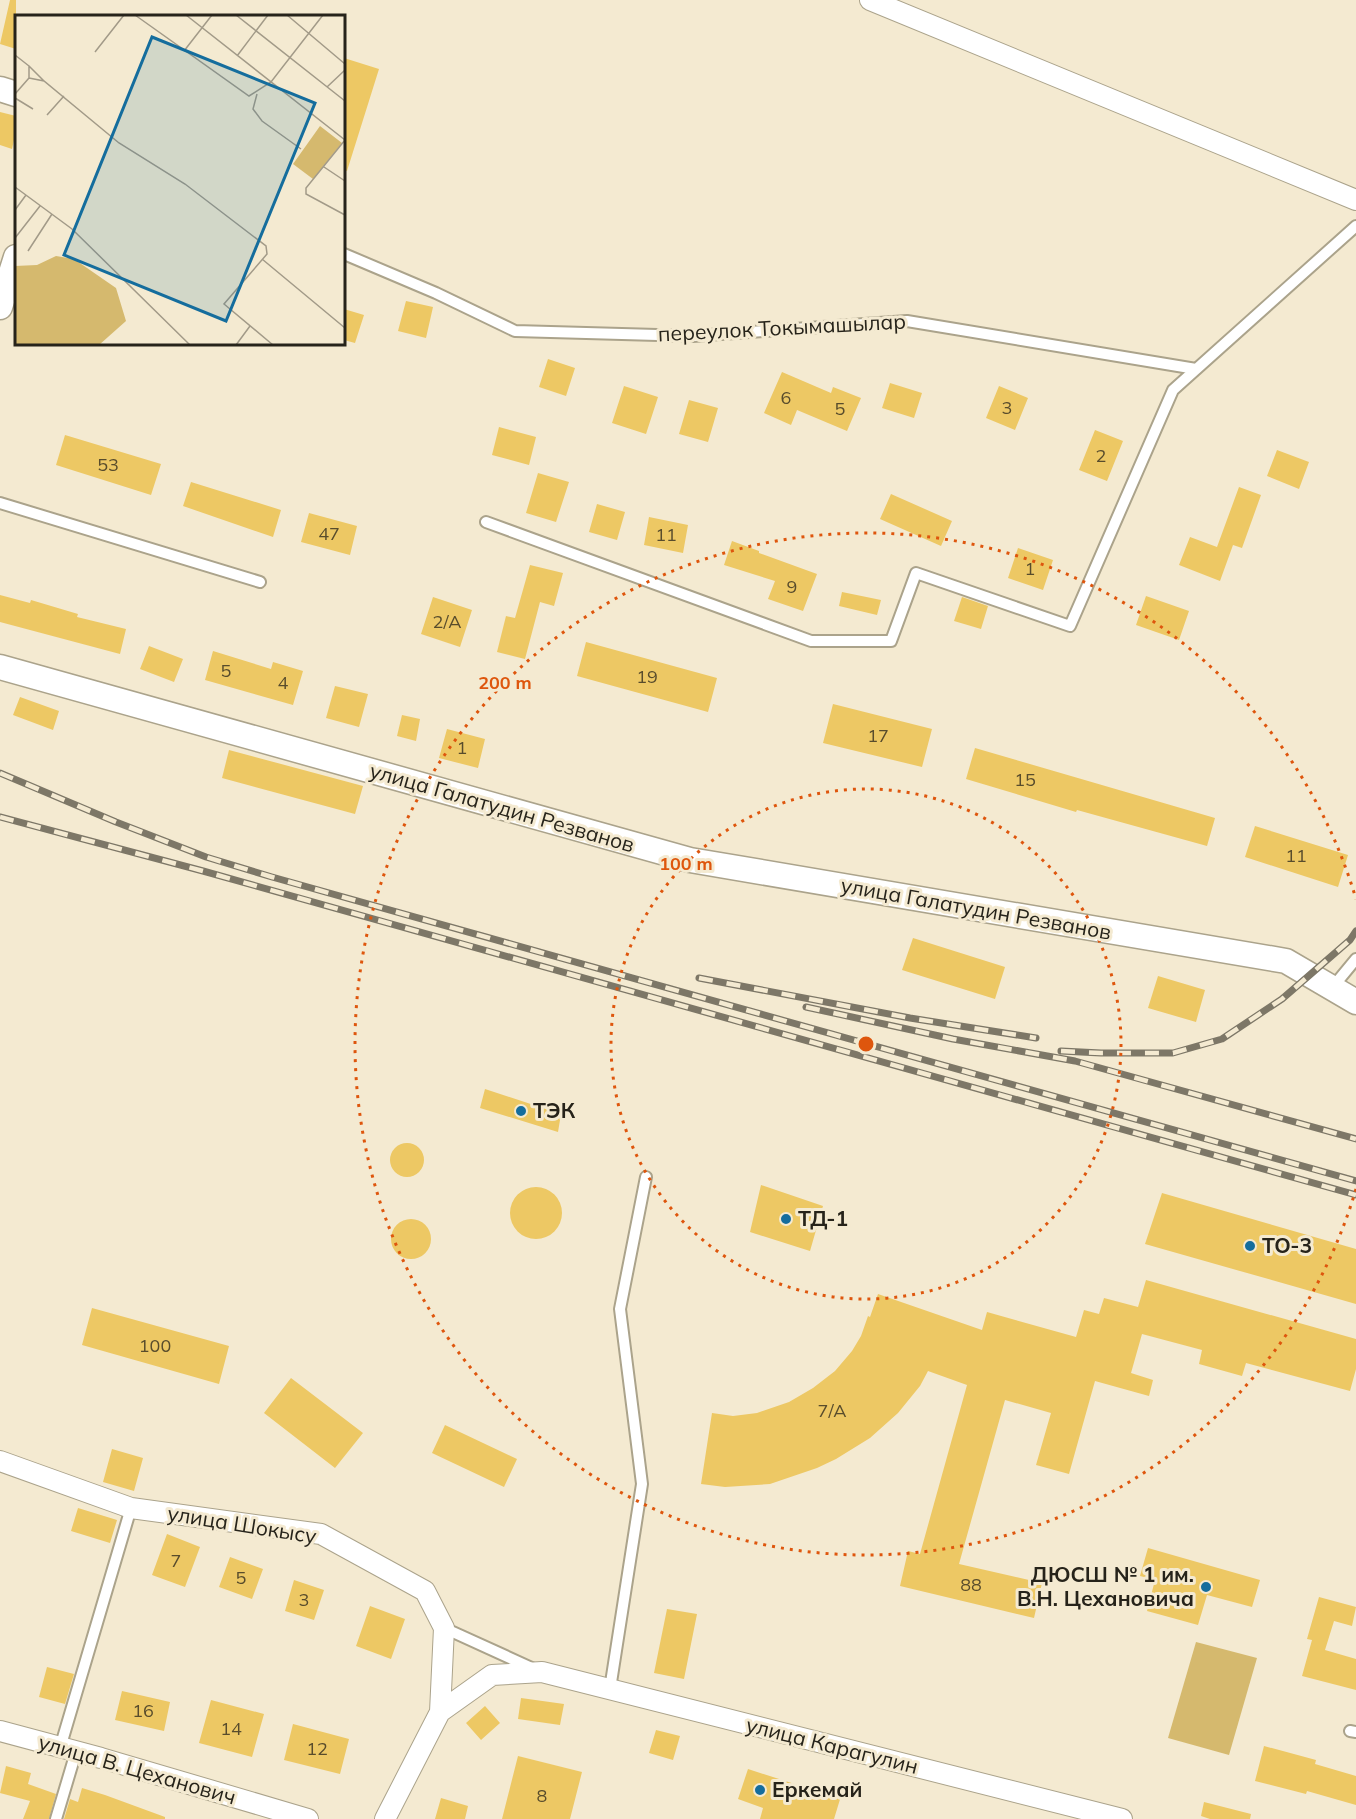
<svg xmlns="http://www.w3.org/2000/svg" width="1356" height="1819" font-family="Mulish,sans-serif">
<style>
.green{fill:#d5b96e}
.building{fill:#edc864}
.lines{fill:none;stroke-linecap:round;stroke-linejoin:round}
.service-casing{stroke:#aba38b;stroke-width:14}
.minor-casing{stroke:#aba38b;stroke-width:22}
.tertiary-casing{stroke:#aba38b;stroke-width:27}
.service{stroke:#fff;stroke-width:10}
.minor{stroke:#fff;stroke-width:20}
.tertiary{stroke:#fff;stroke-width:24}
.rail-casing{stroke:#7d7767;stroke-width:7}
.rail{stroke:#f4ead1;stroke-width:4.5;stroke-dasharray:14;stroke-linecap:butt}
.ring{fill:none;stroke:#de560d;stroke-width:3;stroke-dasharray:3 6}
.poi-dot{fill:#156d9d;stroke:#f4ead1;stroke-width:2}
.labels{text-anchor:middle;stroke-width:6;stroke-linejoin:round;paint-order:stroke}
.number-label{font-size:18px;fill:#584c2c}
.street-label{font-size:21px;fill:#26231a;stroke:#f4ead1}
.poi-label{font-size:21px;font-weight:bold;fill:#26231a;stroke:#f4ead1;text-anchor:start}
.inset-road{fill:none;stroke:#a29a88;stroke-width:1.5}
.view{fill:#156d9d;fill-opacity:0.15;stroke:#156d9d;stroke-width:3}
.inset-edge{fill:none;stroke:#26231a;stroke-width:3}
.centre{fill:#de560d;stroke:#f4ead1;stroke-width:3}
.ring-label{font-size:18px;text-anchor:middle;font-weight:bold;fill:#de560d;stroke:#f4ead1;stroke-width:6;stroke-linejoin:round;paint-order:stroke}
</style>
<rect width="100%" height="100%" fill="#f4ead1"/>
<!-- green -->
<path class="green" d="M1196,1642L1257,1658L1229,1755L1168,1738Z"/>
<!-- building -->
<path class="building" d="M10,0H16V49L0,44Z
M344,58L379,69L347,171L344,170Z
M0,112L16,116V131L12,149L0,145Z
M406,301L433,307L426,338L398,331Z
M344,309L364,315L355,343L344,340Z
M548,359L575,368L566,396L539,387Z
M782,372L831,393L833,387L861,398L847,431L797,410L791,425L764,413Z
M890,383L922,393L914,418L882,408Z
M624,386L658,397L646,434L612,423Z
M999,386L1028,398L1015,430L986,418Z
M689,400L718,408L708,442L679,434Z
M499,427L536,437L529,465L492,455Z
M1095,430L1123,441L1107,481L1079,470Z
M65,435L161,464L151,495L56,465Z
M1277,450L1309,462L1299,489L1267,476Z
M538,473L569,482L556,522L526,513Z
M191,482L281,510L273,537L183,506Z
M1239,487L1261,495L1242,548L1233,545L1220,581L1179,565L1190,537L1217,547Z
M891,494L952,521L941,546L880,519Z
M597,504L625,512L617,540L589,532Z
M309,513L357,526L350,555L301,542Z
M649,517L688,525L683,553L644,545Z
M732,541L759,551V553L817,574L803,611L768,599L775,581L724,565Z
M1018,548L1053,560L1043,590L1008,578Z
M530,565L563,573L554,606L540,602L525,659L497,652L506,616L515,618Z
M842,592L881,600L877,615L839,606Z
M0,595L30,603L31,600L78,614L77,617L126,629L120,654L0,622Z
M1146,596L1189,611L1179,640L1136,625Z
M433,597L472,610L460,647L421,634Z
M962,597L988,606L981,629L954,621Z
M586,642L717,678L708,712L577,676Z
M149,646L183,659L174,682L140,669Z
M213,651L271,669L273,662L303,671L293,705L205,680Z
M335,686L368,694L359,727L326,718Z
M20,697L59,711L53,730L13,715Z
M833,704L932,729L922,767L823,743Z
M402,715L420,719L416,741L397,736Z
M447,729L485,739L478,768L439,758Z
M975,748L1215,818L1207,846L1077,810L1076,812L966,779Z
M229,750L363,786L355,814L222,778Z
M1255,826L1348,855L1338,887L1245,857Z
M913,938L1005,967L995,999L902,970Z
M1158,976L1205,990L1196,1022L1148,1008Z
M485,1089L561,1114L558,1132L480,1108Z
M390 1160a17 17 0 1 1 34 0a17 17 0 1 1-34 0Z
M761,1185L823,1206L810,1251L750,1232Z
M510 1213a26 26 0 1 1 52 0a26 26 0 1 1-52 0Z
M1162,1193L1356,1249V1304L1145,1244Z
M391 1239a20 20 0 1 1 40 0a20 20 0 1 1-40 0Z
M1146,1280L1356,1339V1369L1350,1391L1246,1363L1242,1376L1199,1364L1202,1350L1142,1334L1131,1373L1153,1380L1149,1396L1095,1381L1069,1474L1036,1465L1051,1413L1005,1400L959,1564L1042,1583L1034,1618L900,1586L908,1551L920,1554L967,1385L928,1371L920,1386L898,1413L870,1438L836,1459L817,1468L770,1484L725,1487L701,1484L712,1413L733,1416L757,1413L789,1402L813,1388L835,1371L852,1351L861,1336L868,1316L870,1317L878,1294L982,1330L987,1312L1076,1337L1084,1310L1099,1314L1104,1298L1138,1307Z
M92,1308L229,1346L219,1384L82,1345Z
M291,1378L363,1433L335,1468L264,1413Z
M445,1425L517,1459L504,1487L432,1453Z
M112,1449L143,1458L134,1491L103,1482Z
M78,1508L117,1520L110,1543L71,1531Z
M167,1534L200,1547L185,1587L152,1575Z
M1148,1548L1260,1580L1252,1607L1207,1595L1198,1625L1147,1611L1155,1580L1140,1576Z
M230,1557L263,1569L252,1599L219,1587Z
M294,1580L324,1590L314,1620L285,1611Z
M1319,1597L1356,1607L1352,1626L1334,1621L1325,1650L1356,1659V1690L1302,1676L1312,1640L1307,1639Z
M370,1606L405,1619L391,1659L356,1646Z
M667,1609L697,1614L684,1679L654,1673Z
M47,1667L74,1674L65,1704L39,1697Z
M122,1691L170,1702L164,1731L115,1720Z
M521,1698L564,1704L560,1725L518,1719Z
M211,1700L264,1714L252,1757L199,1743Z
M485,1706L500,1723L481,1740L466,1723Z
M293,1724L349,1739L340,1774L284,1760Z
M656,1730L680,1736L673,1760L649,1753Z
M1264,1746L1316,1760L1315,1764L1356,1776V1805L1307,1791L1306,1794L1255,1781Z
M518,1756L582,1772L570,1819H502Z
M6,1766L31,1773L28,1784L56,1794L49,1819H23L30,1801L0,1793Z
M748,1769L804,1787V1785L841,1796L834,1819H760L763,1808L738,1799Z
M82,1788L105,1795L165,1817V1819H64L70,1799L78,1802Z
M441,1798L468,1806L465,1819H435Z
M1204,1802L1251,1814L1250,1819H1210L1201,1816Z"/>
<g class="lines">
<!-- service casing -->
<g class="service-casing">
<path id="service" d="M344,254L436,293L515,331L693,336L907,321L1196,369
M0,503L260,582
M486,522L811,641H891L916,573L1070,626L1173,390L1356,226
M1332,988L1356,959
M444,1628L534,1669
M610,1689L642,1484L620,1309L646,1177
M1350,1731L1356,1732
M60,1748L131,1508
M56,1819L76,1752"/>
</g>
<!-- minor casing -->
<g class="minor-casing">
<path id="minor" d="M870,0L1356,200
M0,1461L131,1508L321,1534L425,1591L444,1628L440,1712
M0,1731L101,1758L308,1819
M385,1819L440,1712L492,1675L542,1672L1122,1819"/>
</g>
<!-- tertiary casing -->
<g class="tertiary-casing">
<path id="tertiary" d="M0,89L16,94
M0,307L16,257
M0,667L690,860L1286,961L1356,1002"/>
</g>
<!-- service -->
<use href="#service" class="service"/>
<!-- minor -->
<use href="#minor" class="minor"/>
<!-- tertiary -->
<use href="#tertiary" class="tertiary"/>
<!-- rail casing -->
<g class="rail-casing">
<path id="rail" d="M0,773L116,822L206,857L272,877L1356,1181
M0,817L203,871L1356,1195
M699,978L910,1018L1036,1038
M806,1007L953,1039L1075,1061L1356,1139
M1061,1051L1101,1053H1173L1222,1039L1282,999L1350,940L1356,931"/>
</g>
<!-- rail -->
<use href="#rail" class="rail"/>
</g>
<!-- distance rings -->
<g class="ring">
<circle cx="866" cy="1044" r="255"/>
<path d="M1356 1189A511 511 0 1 1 1356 899"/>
</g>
<!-- markers -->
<g class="poi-dot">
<circle cx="521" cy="1111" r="6"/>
<circle cx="786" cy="1219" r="6"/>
<circle cx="1250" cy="1246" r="6"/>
<circle cx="1206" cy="1587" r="6"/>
<circle cx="760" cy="1790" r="6"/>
</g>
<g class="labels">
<!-- number labels -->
<g class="number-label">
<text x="786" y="404">6</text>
<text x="1007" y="414">3</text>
<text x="840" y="415">5</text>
<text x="1101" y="462">2</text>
<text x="108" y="471">53</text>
<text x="329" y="540">47</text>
<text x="666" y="541">11</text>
<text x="1030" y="575">1</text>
<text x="792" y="593">9</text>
<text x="447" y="628">2/А</text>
<text x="226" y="677">5</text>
<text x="647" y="683">19</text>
<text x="283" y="689">4</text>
<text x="878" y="742">17</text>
<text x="462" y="754">1</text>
<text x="1025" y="786">15</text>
<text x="1296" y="862">11</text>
<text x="155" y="1352">100</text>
<text x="832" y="1417">7/А</text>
<text x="176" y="1567">7</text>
<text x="241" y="1584">5</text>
<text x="971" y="1591">88</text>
<text x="304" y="1606">3</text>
<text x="143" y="1717">16</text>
<text x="231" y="1735">14</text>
<text x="317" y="1755">12</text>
<text x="542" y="1802">8</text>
</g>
<!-- street labels -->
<g class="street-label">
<text transform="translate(782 328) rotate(-3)" y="7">переулок Токымашылар</text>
<text transform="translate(502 808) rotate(16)" y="7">улица Галатудин Резванов</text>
<text transform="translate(976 909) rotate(10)" y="7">улица Галатудин Резванов</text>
<text transform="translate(242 1525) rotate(9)" y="7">улица Шокысу</text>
<text transform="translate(832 1746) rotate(14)" y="7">улица Карагулин</text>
<text transform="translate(137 1770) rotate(16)" y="7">улица В. Цеханович</text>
</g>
<!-- poi labels -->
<g class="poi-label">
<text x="533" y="1118">ТЭК</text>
<text x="798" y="1226">ТД-1</text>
<text x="1262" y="1253">ТО-3</text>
<text x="1194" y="1582" text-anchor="end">ДЮСШ № 1 им.<tspan x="1194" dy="24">В.Н. Цехановича</tspan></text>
<text x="772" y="1797">Еркемай</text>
</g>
</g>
<!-- overview -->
<g transform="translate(15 15)">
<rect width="330" height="330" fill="#f4ead1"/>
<path d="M305,111L327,128L298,164L278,149ZM41,241L59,244L101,273L111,306L84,330H0V251L22,250Z" fill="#d5b96e"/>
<path class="inset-road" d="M120,0L234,81L256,67L308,0M171,0L330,125M221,0L330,86M272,0L330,49M169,36L197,0M80,37L109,0M0,40L14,51V63M222,41L253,0M14,51L29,66M14,63L29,66L104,128L170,169L251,231L252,239L209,289L258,330M312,72L330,55M0,79L14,63M242,79L238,94L247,106L286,134M0,83L18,94M32,100L49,81M330,125L291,173V179L330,200M309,152L330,166M0,172L57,214L175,330M0,195L11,180M0,223L25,191M13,236L37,199M247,244L330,313M221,330L235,311"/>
<path class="view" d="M137,22L300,88L211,306L49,240Z"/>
<rect width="330" height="330" class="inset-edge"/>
</g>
<circle cx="866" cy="1044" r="9" class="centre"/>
<g class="ring-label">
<text x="505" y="689">200 m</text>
<text x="686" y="870">100 m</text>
</g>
</svg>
